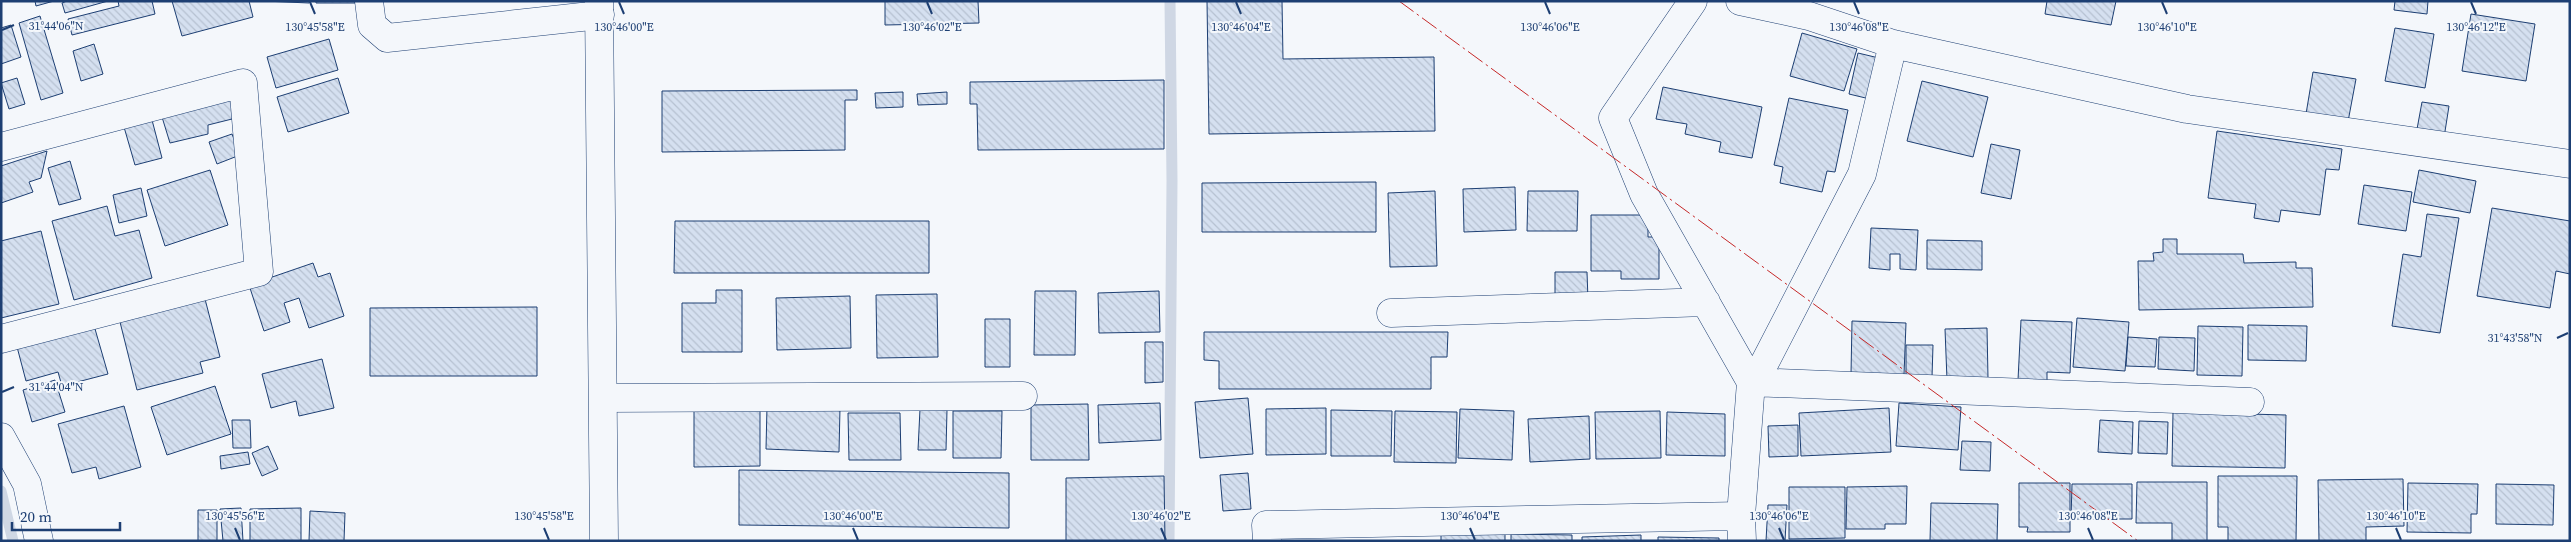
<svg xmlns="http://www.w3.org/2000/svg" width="2571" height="542" font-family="'Source Serif 4',serif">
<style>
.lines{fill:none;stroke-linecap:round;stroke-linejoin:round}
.stream{stroke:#cfd7e4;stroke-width:11}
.building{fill:url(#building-back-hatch);stroke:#1d3f73}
.minor-casing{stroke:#1d3f73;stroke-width:29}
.tertiary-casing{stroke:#1d3f73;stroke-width:29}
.minor{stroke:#f4f7fb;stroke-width:28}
.tertiary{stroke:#f4f7fb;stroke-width:28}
.power{stroke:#c62828;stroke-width:1;stroke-dasharray:18 4 2.5 4;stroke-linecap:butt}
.ticks{fill:none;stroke:#1d3f73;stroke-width:2}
.ticks-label{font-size:12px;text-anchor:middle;fill:#1d3f73;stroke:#f4f7fb;stroke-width:4;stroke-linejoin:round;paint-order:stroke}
</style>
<defs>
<pattern id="building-back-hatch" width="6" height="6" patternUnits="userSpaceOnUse" patternTransform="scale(1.25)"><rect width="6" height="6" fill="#d5e0f0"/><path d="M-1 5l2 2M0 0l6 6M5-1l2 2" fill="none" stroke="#b6c1d1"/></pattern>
</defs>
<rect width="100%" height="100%" fill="#f4f7fb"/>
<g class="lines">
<!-- stream -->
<path class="stream" d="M1,491L13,541
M1169,541L1172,181L1170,1"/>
</g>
<!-- building -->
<path class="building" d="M35,1H54L36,6Z
M67,1H108L65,13L62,3Z
M118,1H152L155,14L72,35L68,19L119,6Z
M172,1H249L253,17L182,36Z
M264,1H310L309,3Z
M316,1H355V3H316Z
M885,1H978L979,23L885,25Z
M1207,1H1282L1283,59L1434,57L1435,131L1209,134Z
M2047,1H2116L2111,25L2045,14Z
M2395,1H2428L2427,14L2394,10Z
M2471,14L2535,24L2526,81L2462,71Z
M40,16L63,93L41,100L19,23Z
M11,25L21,57L1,64V28Z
M2395,28L2434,34L2425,88L2385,81Z
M1802,33L1857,49L1844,91L1790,76Z
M329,39L338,70L276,88L267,57Z
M94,44L103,74L81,81L73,51Z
M1858,53L1883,59L1874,100L1849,94Z
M2313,72L2356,79L2347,127L2305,120Z
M17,78L25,104L9,109L1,83Z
M338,78L349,113L288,132L277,97Z
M1164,80V149L978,150L977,104H970V82Z
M1922,81L1988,97L1973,157L1907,141Z
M1663,87L1762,107L1752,158L1719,152L1721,142L1685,134L1687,124L1656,119Z
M857,90V100H845V150L662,152V91Z
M903,92V107L876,108L875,93Z
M947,92V104L918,105L917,94Z
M1789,98L1848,110L1835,172L1827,171L1822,192L1780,183L1783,167L1774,165Z
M231,100L236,118L208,125V134L170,143L162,117Z
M2422,102L2449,106L2443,144L2415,140Z
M152,120L162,158L135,165L124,127Z
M2217,131L2342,149L2339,170L2326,169L2320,215L2281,210L2279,222L2254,218L2256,204L2208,198Z
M232,134L240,155L217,164L209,142Z
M1991,144L2020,150L2011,199L1981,193Z
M47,151L41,178L29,182L33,192L1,203V166Z
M70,161L81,199L59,205L48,168Z
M210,170L228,225L165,246L147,190Z
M2419,170L2476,181L2470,213L2413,202Z
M1376,182V232H1202V183Z
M2364,185L2412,192L2406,231L2358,224Z
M1515,187L1516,230L1464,232L1463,189Z
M141,188L147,216L119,223L113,195Z
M1435,191L1437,266L1390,267L1388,193Z
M1528,191H1578L1577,231H1527Z
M107,206L115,236L139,230L152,278L74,300L52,221Z
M2492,208L2570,221V274L2556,271L2550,308L2477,296Z
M2427,214L2459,218L2440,333L2392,326L2403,254L2421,257Z
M1591,215H1648V237H1659V279H1621V271H1591Z
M675,221H929V273H674Z
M1871,228L1918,230L1916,270L1900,269V254H1890V270L1869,268Z
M41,231L59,304L1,318V241Z
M2163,239H2177V254H2243L2244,263L2296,262V268H2312L2313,307L2139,310L2138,261H2154L2153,253L2163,252Z
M1927,240L1982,241V270L1927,269Z
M313,263L318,277L330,273L344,316L309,328L299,298L284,303L290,322L264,331L249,285Z
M1555,272H1587L1588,300H1555Z
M716,290H742V352H682V303H716Z
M1035,291H1076L1075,355H1034Z
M1159,291L1160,332L1099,333L1098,293Z
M937,294L938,357L877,358L876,295Z
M850,296L851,348L777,350L776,298Z
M205,299L220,357L200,362L203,373L137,390L120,322Z
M537,307V376H370V308Z
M2077,318L2129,322L2125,371L2073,367Z
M985,319H1010V367H985Z
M2021,320L2072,322L2070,373L2047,372V381L2018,380Z
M1852,321L1906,323L1904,375L1851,374Z
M93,322L108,374L62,386L58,372L26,381L16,343Z
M2248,325L2307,326L2306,361L2248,360Z
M2198,326L2243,327L2242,376L2197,375Z
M1987,328L1988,378L1947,380L1945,329Z
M1204,332H1448L1447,357H1431V389H1219V361L1204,360Z
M2128,337L2157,339L2155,367L2126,366Z
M2159,337L2195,338L2194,371L2158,369Z
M1145,342H1163V382L1145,383Z
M1906,345H1933L1932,377L1906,375Z
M322,359L334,408L299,416L296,401L271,408L262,374Z
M55,380L65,412L32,422L23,390Z
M215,386L231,434L167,455L151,407Z
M1248,398L1253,454L1200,458L1195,402Z
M1160,403L1161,440L1099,443L1098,405Z
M1899,403L1961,407L1958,450L1896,446Z
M1088,404L1089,460H1031V405Z
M124,406L141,467L99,479L96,467L72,473L58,424Z
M767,406L840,408L839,452L766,449Z
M1326,408V454L1266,455V409Z
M1889,408L1891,452L1801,456L1799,413Z
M920,409L947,410L946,450H918Z
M1460,409L1514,411L1512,460L1458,458Z
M760,410V466L694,467V411Z
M1331,410L1392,411L1391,456H1331Z
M953,411H1002L1001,458H953Z
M1395,411L1457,412L1456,463L1394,462Z
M1660,411L1661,458L1596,459L1595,412Z
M1667,412L1725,414V456L1666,455Z
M2173,412L2286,415L2285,468L2172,466Z
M848,413H900L901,460H849Z
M1589,416L1590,459L1530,462L1528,419Z
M232,420H250L251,448H233Z
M2100,420L2133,422L2132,454L2098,452Z
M2139,421L2168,422L2167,454L2138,453Z
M1798,425V456L1769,457L1768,426Z
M1962,441L1991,442L1990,471L1960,470Z
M268,446L278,469L262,476L252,453Z
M248,452L250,464L221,469L220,456Z
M739,470L1009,473V528L739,525Z
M1248,473L1251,509L1223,511L1220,475Z
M1164,476L1165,541H1066V478Z
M2218,476H2297L2296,541H2228V527H2218Z
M2403,479L2404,526L2366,527V541H2319L2318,480Z
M2137,482H2207V541H2172V523H2136Z
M2019,483H2070V532H2027L2028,527H2019Z
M2408,483L2478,484L2477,514H2471V533L2407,532Z
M2072,484H2132V519H2071Z
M2496,484L2554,485L2553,525L2496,524Z
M1907,486L1906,524H1885V529H1846L1847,487Z
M1789,487H1845V538L1789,539Z
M1931,503L1998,504L1997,541H1930Z
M1768,505H1787L1785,541H1766Z
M241,508L243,541H223L220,509Z
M301,508V541H250V509Z
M198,510H217V541H198Z
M310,511L345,513L344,541H309Z
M1441,533L1505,534V541H1441Z
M1511,534L1572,535V541H1511Z
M1641,535V541H1582V537Z
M1658,537L1719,538V541H1658Z"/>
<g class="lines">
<!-- minor casing -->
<g class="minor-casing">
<path id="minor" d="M369,1L372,25L387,38L600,15
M1693,1L1613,118L1644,194L1751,382
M1740,1L1809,16L1893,44L2187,109L2570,164
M1,147L243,83L259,272L1,339
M1391,313L1706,302
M1751,382L2250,402
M604,398L1023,396
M1,437L27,484L39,541
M1267,541L1266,525L1741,516
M1742,541L1741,516L1751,382L1763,366L1862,174L1893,44"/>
</g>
<!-- tertiary casing -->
<g class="tertiary-casing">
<path id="tertiary" d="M599,1L604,541"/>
</g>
<!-- minor -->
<use href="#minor" class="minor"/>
<!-- tertiary -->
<use href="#tertiary" class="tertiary"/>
<!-- power -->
<path class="power" d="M1399,1L2138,541"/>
</g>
<!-- ticks -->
<path class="ticks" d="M310,2L315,14M619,2L624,14M927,2L932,14M1236,2L1241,14M1545,2L1550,14M1854,2L1859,14M2162,2L2167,14M2471,2L2476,14M2,30L14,25M2557,338L2568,333M2,392L14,387M235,528L240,540M544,528L549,540M853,528L858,540M1161,528L1166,540M1470,528L1475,540M1779,528L1784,540M2088,528L2093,540M2396,528L2401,540"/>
<g class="ticks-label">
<text x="56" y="30">31°44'06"N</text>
<text x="315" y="31">130°45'58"E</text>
<text x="932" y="31">130°46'02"E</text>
<text x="1241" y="31">130°46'04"E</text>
<text x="1550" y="31">130°46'06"E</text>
<text x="1859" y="31">130°46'08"E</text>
<text x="2167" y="31">130°46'10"E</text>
<text x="624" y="31">130°46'00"E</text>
<text x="2476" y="31">130°46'12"E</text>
<text x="2515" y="342">31°43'58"N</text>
<text x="56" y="391">31°44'04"N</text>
<text x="235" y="520">130°45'56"E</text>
<text x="544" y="520">130°45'58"E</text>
<text x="853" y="520">130°46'00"E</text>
<text x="1161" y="520">130°46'02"E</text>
<text x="1470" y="520">130°46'04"E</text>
<text x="1779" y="520">130°46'06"E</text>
<text x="2088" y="520">130°46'08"E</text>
<text x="2396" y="520">130°46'10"E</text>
</g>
<!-- border -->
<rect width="2571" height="542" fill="none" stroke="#1d3f73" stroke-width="5"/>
<!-- scale -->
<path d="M12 522v8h108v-8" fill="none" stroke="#1d3f73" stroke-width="2.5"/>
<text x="20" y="522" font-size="15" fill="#1d3f73" stroke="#f4f7fb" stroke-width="4" paint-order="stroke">20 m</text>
</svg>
